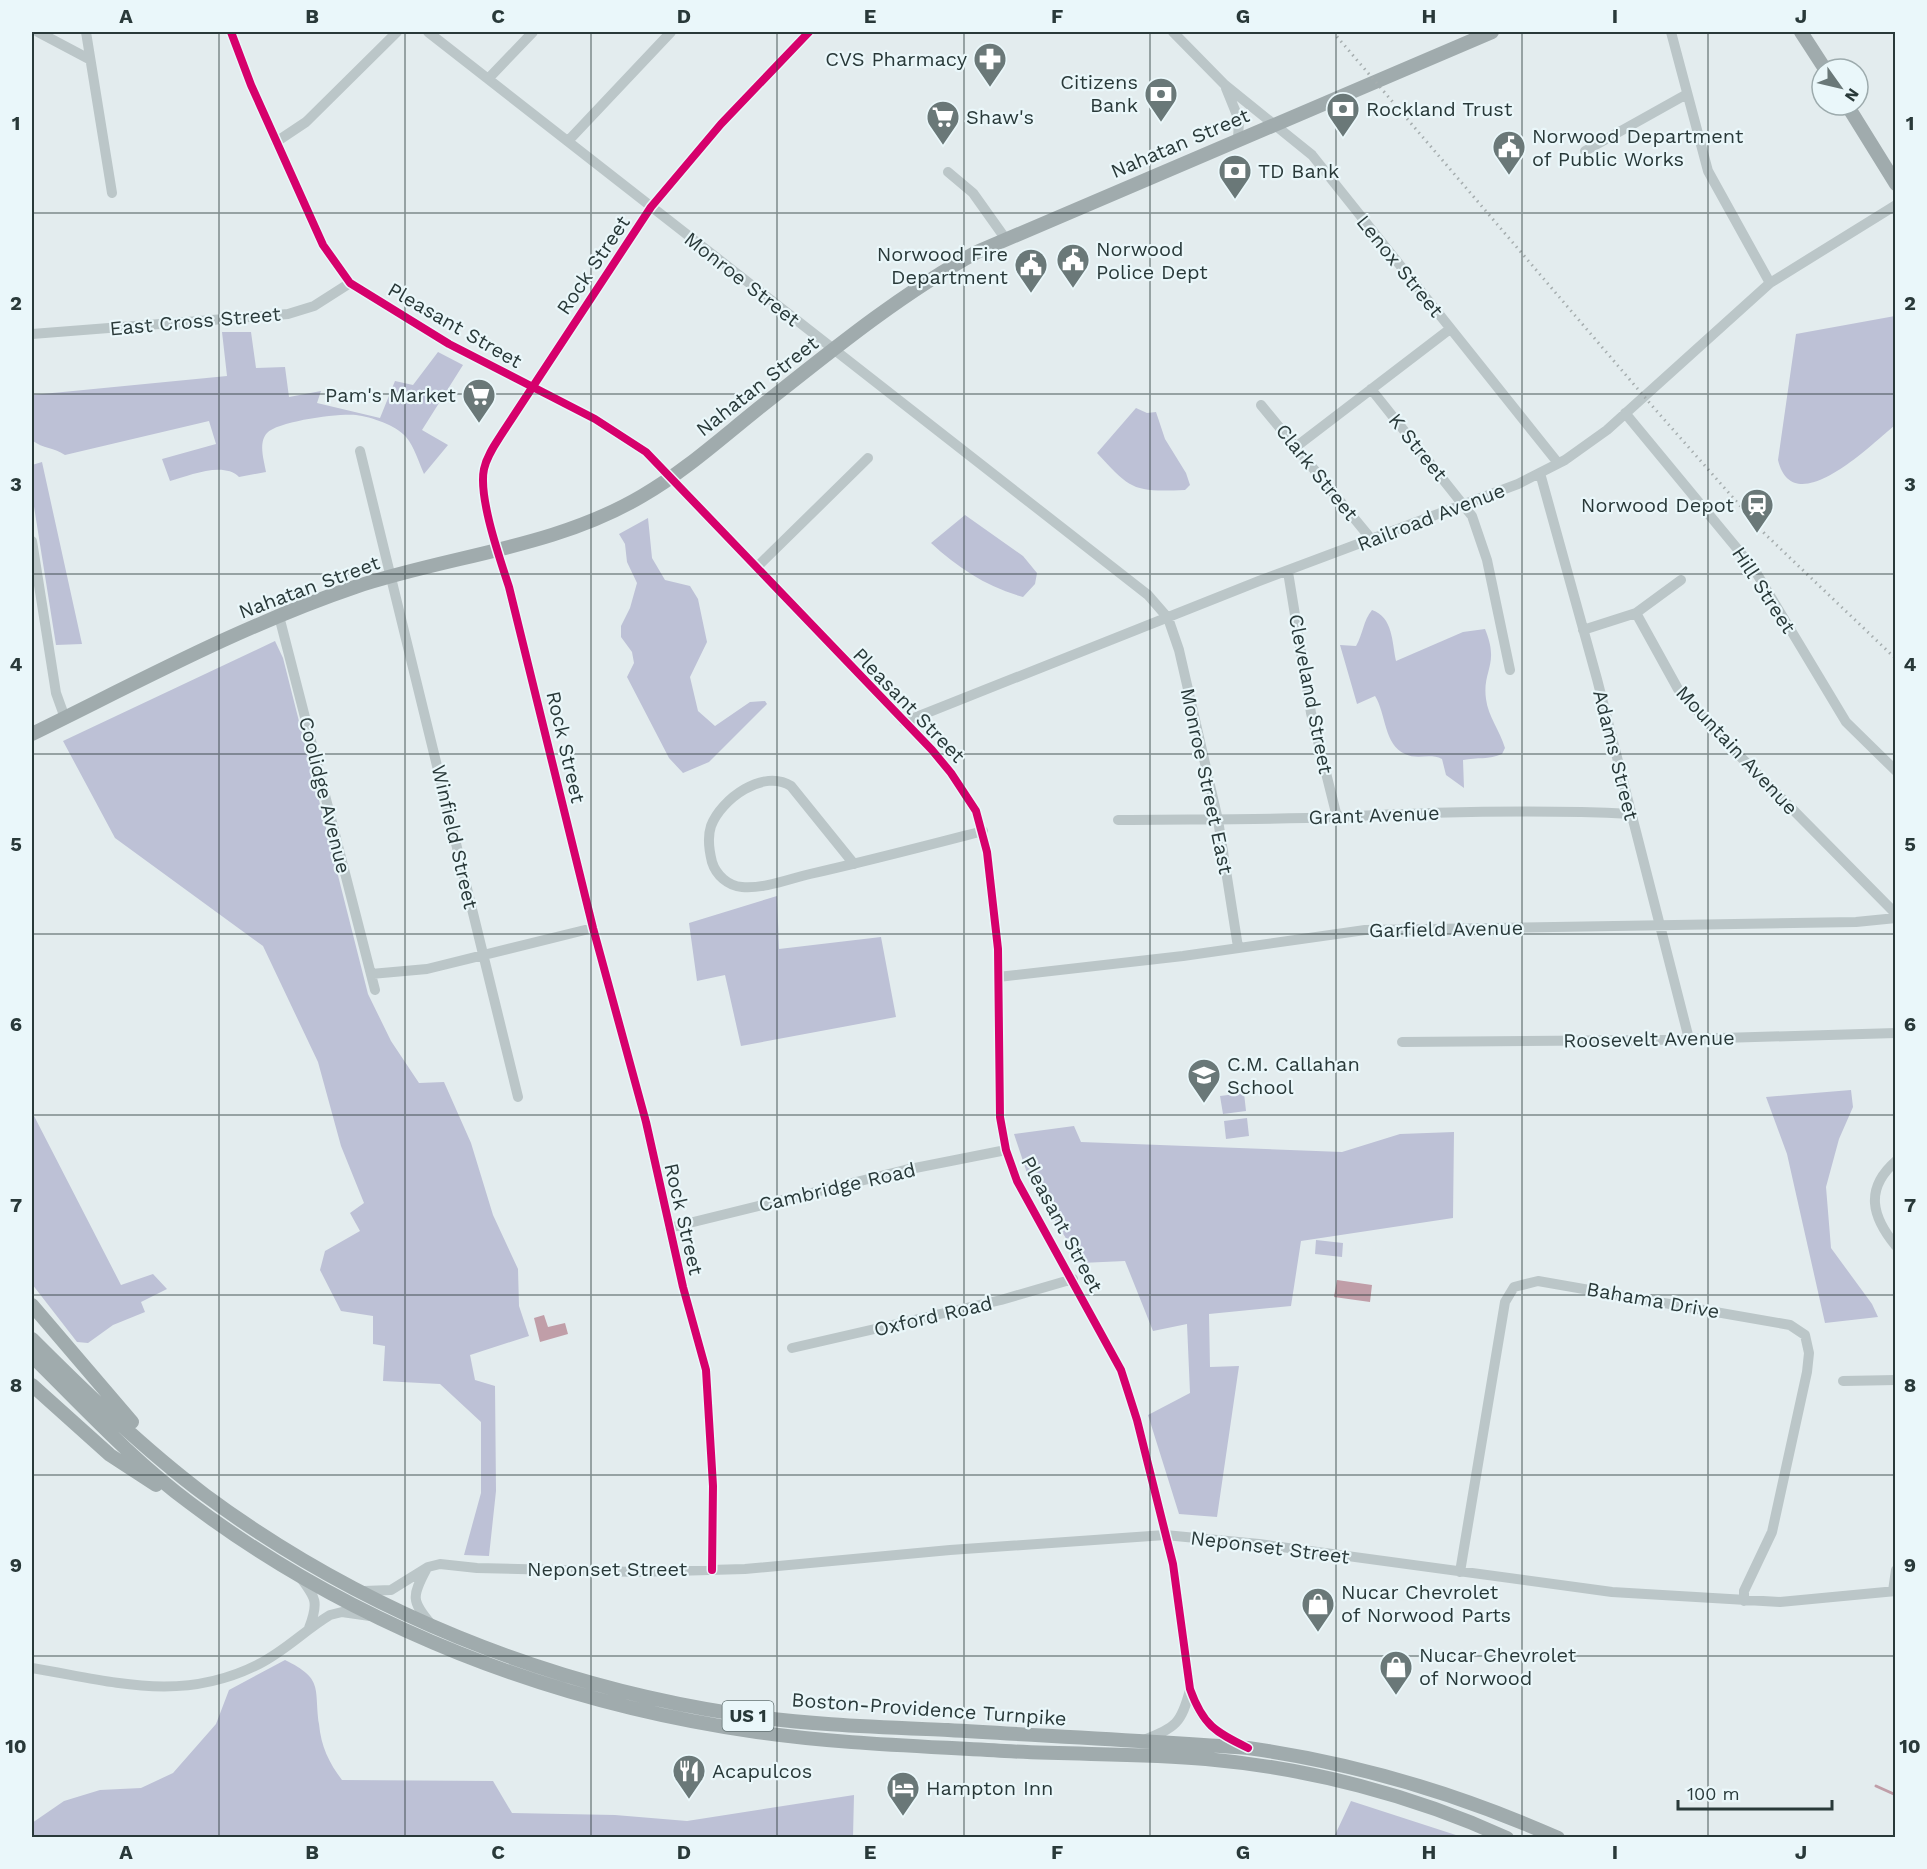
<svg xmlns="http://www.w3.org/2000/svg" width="1927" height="1869" font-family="'Work Sans',sans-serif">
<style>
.green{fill:#bdc1d6}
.water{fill:#c09ea8}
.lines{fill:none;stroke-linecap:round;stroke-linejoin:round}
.stream{stroke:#c09ea8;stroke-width:3}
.minor{stroke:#bbc6c8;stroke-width:10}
.major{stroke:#a0abad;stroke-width:14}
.rail{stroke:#a6aeaf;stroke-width:3;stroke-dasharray:1.5 4.5;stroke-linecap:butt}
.cycleway-casing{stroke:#eaf7fa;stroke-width:11}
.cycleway{stroke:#d6006c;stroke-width:8}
.grid{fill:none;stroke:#293939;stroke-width:1.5;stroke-opacity:0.55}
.labels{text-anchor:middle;stroke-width:4.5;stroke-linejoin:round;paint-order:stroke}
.shield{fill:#eaf7fa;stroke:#637273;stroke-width:1.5}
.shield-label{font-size:18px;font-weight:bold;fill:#293939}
.poi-label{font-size:20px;fill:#293939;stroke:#eaf7fa;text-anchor:start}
.street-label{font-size:20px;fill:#293939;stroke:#eaf7fa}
.neatline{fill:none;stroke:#293939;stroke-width:2}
.grid-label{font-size:20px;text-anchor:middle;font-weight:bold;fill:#293939}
</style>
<rect width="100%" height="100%" fill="#e3ecee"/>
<!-- green -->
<path class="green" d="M1895,316V425C1872,444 1793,523 1778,460L1796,334Z
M222,332H251L256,368L285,367L289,397L321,391L317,403L380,418L395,381L413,385L438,352L463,365L422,430L448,445L424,474C419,463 414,446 406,437C396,425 371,417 356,415C340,413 278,421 267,433C258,443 264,460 266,472L239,477C223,461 189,476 170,481L162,459L216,444L209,421L65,455C55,448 42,448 33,441L32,395L227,376Z
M1136,408L1147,413L1156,412L1165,439L1186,473L1190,485L1185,490C1133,492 1131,490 1097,453Z
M42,462L82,644L56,645L32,494V465Z
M965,515L1023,556L1037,573L1035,584L1023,597C987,587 958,568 931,543Z
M648,518L652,558L665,580L690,586L698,599L707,642L690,677L698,711L715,726L750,702L765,701L767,704L709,762L683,773L669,758L627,677L634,663L632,652L621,637V626L630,608L637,583L627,562L625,544L619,534Z
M1372,610C1393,617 1392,642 1396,661L1463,632L1485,629C1500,665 1482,670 1486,699C1488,716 1500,731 1505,748L1502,754C1489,760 1477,757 1463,760L1464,788L1446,775L1442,759C1430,753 1417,760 1405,754C1384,745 1386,713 1375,696L1357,704L1340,645L1356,646C1363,634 1363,621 1372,610Z
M275,641L283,658L368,994L391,1041L419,1083L444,1082L471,1143L493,1215L518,1269L519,1306L529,1336L470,1355L475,1380L495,1386L496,1491L489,1556L464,1555L481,1493V1422L440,1384L383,1381L385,1346L373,1344V1316L341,1311L320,1270L325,1251L360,1231L350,1213L364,1203L341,1146L318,1062L263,946L115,838L63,741Z
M777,896L779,949L881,937L896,1017L741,1046L725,975L697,981L689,923Z
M1851,1090L1853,1107L1839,1139L1826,1187L1831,1248L1872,1304L1878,1317L1825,1323L1787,1154L1766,1097Z
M1244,1093L1246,1111L1223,1114L1220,1096Z
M32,1112L121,1285L153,1274L167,1289L141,1302L145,1312L113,1325L88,1343L77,1342L32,1284Z
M1247,1118L1249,1136L1226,1139L1224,1121Z
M1074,1126L1081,1142L1342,1152L1400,1134L1454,1132L1453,1218L1301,1241L1291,1306L1209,1314L1210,1367L1239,1366L1217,1517L1179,1514L1148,1415L1190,1393L1187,1324L1153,1331L1125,1261L1081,1263L1028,1176L1014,1134Z
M1316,1240L1343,1243L1342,1257L1315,1254Z
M285,1660C324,1679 314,1688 319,1724C321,1746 329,1763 342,1780L493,1781L512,1813L615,1815L687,1821L854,1795L853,1837H32V1823L64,1801L100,1790L141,1788L173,1773L216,1724L229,1690Z
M1351,1801L1462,1837H1334Z"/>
<!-- water -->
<path class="water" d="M1337,1280L1372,1285L1370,1302L1334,1297Z
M544,1315L548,1327L565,1323L568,1334L540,1342L534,1318Z"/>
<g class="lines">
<!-- stream -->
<path class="stream" d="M1876,1786L1896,1795"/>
<!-- minor -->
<path class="minor" d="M38,32L89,59
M86,32L112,193
M231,32L251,85L323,245L350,283L449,344L595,419L646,452L932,750L951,773L976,811L987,852L998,949L1000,1117L1006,1150L1017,1181L1121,1370L1137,1420L1173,1564L1190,1689C1202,1723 1212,1730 1243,1746
M428,32L1148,595L1168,618L1179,650L1218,820L1238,947
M1173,32L1225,85L1312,155L1558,463
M1671,32L1708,171L1770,283
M488,79L533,32
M1226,88L1239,120L1238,139
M569,140L671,32
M276,142L306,122L397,32
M1585,151L1687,94
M948,172L973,193L1005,238
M32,334L288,314L314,306L350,283
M1371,389L1472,516L1487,560L1510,670
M1261,405L1372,540
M1625,413L1754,569L1846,722L1896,771
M1297,446L1450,329
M360,451L518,1097
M1540,473L1597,679L1689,1039
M32,541L56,693L65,718
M757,567L868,458
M1288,572L1311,713L1337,817
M1636,613L1681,580
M279,616L375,990
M1583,630L1636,613L1678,689L1714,730L1896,914
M904,722L1259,581L1518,484L1565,460L1607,430L1770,283L1896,205
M1118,820C1190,819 1263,820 1336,817C1434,812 1533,809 1631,814
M854,864L791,786C764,768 721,799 711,826C707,838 709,850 712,862C716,875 728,886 742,887C764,889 789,879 810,874C868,861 925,846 983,831
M371,974L427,969L593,928
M998,977L1183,956L1365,930L1856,922L1896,918
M1402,1042L1655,1040L1896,1033
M1896,1161C1864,1189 1872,1217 1896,1246
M669,1228L905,1170L1006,1150
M792,1348L1001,1300L1073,1279
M1843,1381L1896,1380
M426,1570C412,1596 411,1601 431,1624
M712,1570L713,1486L706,1370L683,1287L646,1122L593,928L509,587C500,559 478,497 484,469C487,455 496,443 503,432L651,207L721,124L809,32
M1460,1572L1505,1302L1514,1287L1538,1281L1790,1325L1805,1335L1809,1353L1807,1372L1772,1532L1744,1591V1601
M300,1577C316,1598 319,1602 309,1628
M364,1591L391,1590L428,1567L440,1564L477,1568L638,1572L745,1569L950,1550L1165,1535L1259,1544L1612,1592L1780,1602L1896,1591
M1893,1591L1896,1570
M32,1668C112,1681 181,1704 259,1664C285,1651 305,1630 330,1615L342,1612L370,1616
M1144,1740C1176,1727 1181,1724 1190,1690"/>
<!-- major -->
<path class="major" d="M1801,32L1825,69
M1847,105L1896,184
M32,734C138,682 243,625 355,587C451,555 554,548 642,496C682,473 718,441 754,412C826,355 897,296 977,252L1492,32
M32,1305L132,1422
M32,1339C85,1392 145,1450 205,1495C360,1610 546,1685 736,1714C806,1725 877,1727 948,1730C1048,1736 1148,1741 1248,1748C1356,1763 1459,1794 1558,1838
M32,1356C83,1406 132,1460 190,1503C355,1627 553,1703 757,1732C839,1744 923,1746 1005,1751C1072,1755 1139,1753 1206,1759C1308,1768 1413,1795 1507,1838
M32,1385L110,1455L156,1485"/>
<!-- rail -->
<path class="rail" d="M1333,32L1654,408L1765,534L1896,659"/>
<!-- cycleway casing -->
<g class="cycleway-casing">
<path id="cycleway" d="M231,32L251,85L323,245L350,283L449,344L595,419L646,452L932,750L951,773L976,811L987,852L998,949L1000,1117L1006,1150L1017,1181L1121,1370L1137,1420L1173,1564L1190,1689C1203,1725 1215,1732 1248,1748
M712,1570L713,1486L706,1370L683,1287L646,1122L593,928L509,587C500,559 478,497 484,469C487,455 496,443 503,432L651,207L721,124L809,32"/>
</g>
<!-- cycleway -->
<use href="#cycleway" class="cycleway"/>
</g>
<!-- grid -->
<path class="grid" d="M219,32V1838M405,32V1838M591,32V1838M777,32V1838M964,32V1838M1150,32V1838M1336,32V1838M1522,32V1838M1708,32V1838M32,213H1896M32,394H1896M32,574H1896M32,754H1896M32,934H1896M32,1115H1896M32,1295H1896M32,1475H1896M32,1656H1896"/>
<!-- icons -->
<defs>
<g id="pharmacy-pin" transform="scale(1.725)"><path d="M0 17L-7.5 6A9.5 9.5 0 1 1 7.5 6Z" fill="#6a7878" stroke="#eaf7fa"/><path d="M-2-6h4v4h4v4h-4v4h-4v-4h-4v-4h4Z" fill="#fff"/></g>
<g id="bank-pin" transform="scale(1.725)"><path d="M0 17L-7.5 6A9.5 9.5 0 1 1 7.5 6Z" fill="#6a7878" stroke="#eaf7fa"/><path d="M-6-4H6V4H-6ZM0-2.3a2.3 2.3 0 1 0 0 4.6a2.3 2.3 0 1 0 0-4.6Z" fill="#fff"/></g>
<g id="supermarket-pin" transform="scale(1.725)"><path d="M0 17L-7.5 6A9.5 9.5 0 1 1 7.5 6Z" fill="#6a7878" stroke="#eaf7fa"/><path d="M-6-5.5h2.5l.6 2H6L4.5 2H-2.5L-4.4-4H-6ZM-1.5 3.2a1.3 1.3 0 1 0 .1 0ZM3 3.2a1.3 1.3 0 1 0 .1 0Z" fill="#fff"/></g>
<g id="civic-pin" transform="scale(1.725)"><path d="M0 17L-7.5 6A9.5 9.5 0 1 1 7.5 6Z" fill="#6a7878" stroke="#eaf7fa"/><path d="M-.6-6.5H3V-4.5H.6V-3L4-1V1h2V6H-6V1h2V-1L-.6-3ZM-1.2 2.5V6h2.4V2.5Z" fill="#fff"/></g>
<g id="station-pin" transform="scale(1.725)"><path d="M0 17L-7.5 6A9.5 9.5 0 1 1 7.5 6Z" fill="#6a7878" stroke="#eaf7fa"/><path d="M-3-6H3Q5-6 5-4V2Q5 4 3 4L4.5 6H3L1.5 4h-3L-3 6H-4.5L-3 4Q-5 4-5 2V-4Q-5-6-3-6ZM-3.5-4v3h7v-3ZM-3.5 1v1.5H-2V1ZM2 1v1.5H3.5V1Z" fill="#fff"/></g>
<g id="school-pin" transform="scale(1.725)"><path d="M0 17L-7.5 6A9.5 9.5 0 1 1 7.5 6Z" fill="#6a7878" stroke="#eaf7fa"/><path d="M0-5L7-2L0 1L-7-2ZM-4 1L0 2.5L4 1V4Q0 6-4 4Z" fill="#fff"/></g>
<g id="shop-pin" transform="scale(1.725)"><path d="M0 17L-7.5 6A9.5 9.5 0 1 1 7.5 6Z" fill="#6a7878" stroke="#eaf7fa"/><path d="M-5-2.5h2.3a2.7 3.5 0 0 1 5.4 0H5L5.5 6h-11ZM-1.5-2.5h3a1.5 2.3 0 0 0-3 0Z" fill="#fff"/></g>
<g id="restaurant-pin" transform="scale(1.725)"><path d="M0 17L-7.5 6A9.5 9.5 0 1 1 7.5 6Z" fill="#6a7878" stroke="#eaf7fa"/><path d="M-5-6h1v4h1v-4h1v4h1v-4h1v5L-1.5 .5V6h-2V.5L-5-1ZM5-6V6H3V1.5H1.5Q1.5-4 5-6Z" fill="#fff"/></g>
<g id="hotel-pin" transform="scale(1.725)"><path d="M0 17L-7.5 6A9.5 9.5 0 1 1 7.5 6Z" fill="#6a7878" stroke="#eaf7fa"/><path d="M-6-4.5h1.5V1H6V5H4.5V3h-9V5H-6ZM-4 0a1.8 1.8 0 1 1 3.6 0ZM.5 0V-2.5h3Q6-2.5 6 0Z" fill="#fff"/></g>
</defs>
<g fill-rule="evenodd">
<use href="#pharmacy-pin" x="990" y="59"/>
<use href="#bank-pin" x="1161" y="94"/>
<use href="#bank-pin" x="1343" y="109"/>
<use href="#supermarket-pin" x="943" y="117"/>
<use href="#civic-pin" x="1509" y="147"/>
<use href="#bank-pin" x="1235" y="171"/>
<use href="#civic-pin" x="1073" y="260"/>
<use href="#civic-pin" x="1031" y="265"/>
<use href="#supermarket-pin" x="479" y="395"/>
<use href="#station-pin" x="1757" y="505"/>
<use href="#school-pin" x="1204" y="1075"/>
<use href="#shop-pin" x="1318" y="1604"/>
<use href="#shop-pin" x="1396" y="1667"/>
<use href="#restaurant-pin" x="689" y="1771"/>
<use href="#hotel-pin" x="903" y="1788"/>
</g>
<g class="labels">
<!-- shield labels -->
<rect class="shield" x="722.5" y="1701" width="51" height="30" rx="4.5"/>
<g class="shield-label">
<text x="748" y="1722">US 1</text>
</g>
<!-- poi labels -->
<g class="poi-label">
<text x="967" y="66" text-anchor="end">CVS Pharmacy</text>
<text x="1138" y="89" text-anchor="end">Citizens<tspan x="1138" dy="23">Bank</tspan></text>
<text x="1366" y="116">Rockland Trust</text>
<text x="966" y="124">Shaw's</text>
<text x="1532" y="143">Norwood Department<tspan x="1532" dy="23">of Public Works</tspan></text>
<text x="1258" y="178">TD Bank</text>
<text x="1096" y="256">Norwood<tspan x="1096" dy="23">Police Dept</tspan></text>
<text x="1008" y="261" text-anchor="end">Norwood Fire<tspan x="1008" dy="23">Department</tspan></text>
<text x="456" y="402" text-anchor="end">Pam's Market</text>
<text x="1734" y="512" text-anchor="end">Norwood Depot</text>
<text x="1227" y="1071">C.M. Callahan<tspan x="1227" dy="23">School</tspan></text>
<text x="1341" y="1599">Nucar Chevrolet<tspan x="1341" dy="23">of Norwood Parts</tspan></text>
<text x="1419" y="1662">Nucar Chevrolet<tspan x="1419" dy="23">of Norwood</tspan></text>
<text x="712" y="1778">Acapulcos</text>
<text x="926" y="1795">Hampton Inn</text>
</g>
<!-- street labels -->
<g class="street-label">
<text transform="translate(1180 143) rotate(-23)" y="7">Nahatan Street</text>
<text transform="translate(593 265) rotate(-56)" y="7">Rock Street</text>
<text transform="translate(1400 266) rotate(51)" y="7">Lenox Street</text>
<text transform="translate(742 279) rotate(38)" y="7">Monroe Street</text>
<text transform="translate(195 321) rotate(-5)" y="7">East Cross Street</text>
<text transform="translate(455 325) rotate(30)" y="7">Pleasant Street</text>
<text transform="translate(757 386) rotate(-38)" y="7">Nahatan Street</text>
<text transform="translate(1418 447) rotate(51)" y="7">K Street</text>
<text transform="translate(1317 472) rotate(51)" y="7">Clark Street</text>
<text transform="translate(1431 517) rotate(-21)" y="7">Railroad Avenue</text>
<text transform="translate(309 587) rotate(-20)" y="7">Nahatan Street</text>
<text transform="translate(1764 590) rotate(57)" y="7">Hill Street</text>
<text transform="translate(1311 694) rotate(79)" y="7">Cleveland Street</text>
<text transform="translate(909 705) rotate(46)" y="7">Pleasant Street</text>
<text transform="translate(566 747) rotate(77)" y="7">Rock Street</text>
<text transform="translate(1737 750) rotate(47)" y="7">Mountain Avenue</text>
<text transform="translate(1616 755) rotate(76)" y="7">Adams Street</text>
<text transform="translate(1207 781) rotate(78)" y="7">Monroe Street East</text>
<text transform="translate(325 795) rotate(76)" y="7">Coolidge Avenue</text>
<text transform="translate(1374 815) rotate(-2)" y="7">Grant Avenue</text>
<text transform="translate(455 837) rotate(77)" y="7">Winfield Street</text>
<text transform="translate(1446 929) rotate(-1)" y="7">Garfield Avenue</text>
<text transform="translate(1649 1039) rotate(-1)" y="7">Roosevelt Avenue</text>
<text transform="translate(837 1187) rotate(-13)" y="7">Cambridge Road</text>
<text transform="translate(684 1219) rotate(77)" y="7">Rock Street</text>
<text transform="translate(1062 1224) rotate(62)" y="7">Pleasant Street</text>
<text transform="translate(1653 1300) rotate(10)" y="7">Bahama Drive</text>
<text transform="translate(933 1316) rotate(-13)" y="7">Oxford Road</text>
<text transform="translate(1270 1547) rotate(7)" y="7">Neponset Street</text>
<text x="607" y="1576">Neponset Street</text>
<text transform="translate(929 1709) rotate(4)" y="7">Boston-Providence Turnpike</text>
</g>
</g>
<!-- border -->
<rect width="1927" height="1869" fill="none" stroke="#eaf7fa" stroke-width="66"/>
<!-- north arrow -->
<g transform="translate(1840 87) rotate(124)"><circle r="28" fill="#eaf7fa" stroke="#9dabad" stroke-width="1.5"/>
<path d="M0-4.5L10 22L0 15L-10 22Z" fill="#6a7878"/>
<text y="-9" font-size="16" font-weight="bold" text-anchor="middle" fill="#293939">N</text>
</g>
<!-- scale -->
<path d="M1678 1800v9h154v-9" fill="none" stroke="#293939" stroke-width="3"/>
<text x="1687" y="1800" font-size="18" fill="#293939" stroke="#eaf7fa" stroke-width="4.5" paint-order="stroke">100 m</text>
<rect x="33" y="33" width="1861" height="1803" class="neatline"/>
<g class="grid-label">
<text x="126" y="23">A</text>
<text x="312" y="23">B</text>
<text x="498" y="23">C</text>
<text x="684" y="23">D</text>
<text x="870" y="23">E</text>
<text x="1057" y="23">F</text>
<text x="1243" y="23">G</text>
<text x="1429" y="23">H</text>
<text x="1615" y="23">I</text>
<text x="1801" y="23">J</text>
<text x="16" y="130">1</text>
<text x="1910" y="130">1</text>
<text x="16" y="310">2</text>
<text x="1910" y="310">2</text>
<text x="16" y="491">3</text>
<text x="1910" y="491">3</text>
<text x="16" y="671">4</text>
<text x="1910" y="671">4</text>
<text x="16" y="851">5</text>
<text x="1910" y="851">5</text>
<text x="16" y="1031">6</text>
<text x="1910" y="1031">6</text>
<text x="16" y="1212">7</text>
<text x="1910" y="1212">7</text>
<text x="16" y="1392">8</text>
<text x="1910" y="1392">8</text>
<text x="16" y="1572">9</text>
<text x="1910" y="1572">9</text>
<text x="16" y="1753">10</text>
<text x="1910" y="1753">10</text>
<text x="126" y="1859">A</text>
<text x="312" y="1859">B</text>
<text x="498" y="1859">C</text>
<text x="684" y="1859">D</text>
<text x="870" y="1859">E</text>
<text x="1057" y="1859">F</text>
<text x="1243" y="1859">G</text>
<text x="1429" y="1859">H</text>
<text x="1615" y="1859">I</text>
<text x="1801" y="1859">J</text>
</g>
</svg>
